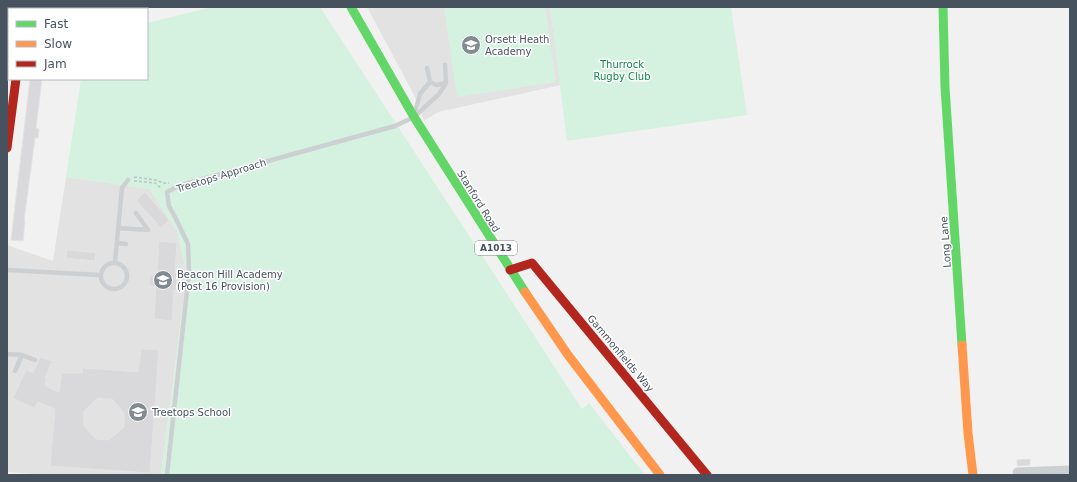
<svg xmlns="http://www.w3.org/2000/svg" width="1077" height="482" font-family="'DejaVu Sans',sans-serif">
<style>
.education{fill:#e3e2e3}
.green{fill:#d4f2df}
.building{fill:#d9d9db;stroke:#e3e3e4;fill-rule:evenodd}
.lines{fill:none;stroke-linecap:round;stroke-linejoin:round}
.path{stroke:#b9c6c2;stroke-width:1.5;stroke-dasharray:3 2;stroke-linecap:butt}
.lane{stroke:#cdd0d2;stroke-width:4.5}
.street{stroke:#cdd0d2;stroke-width:9}
.fast{stroke:#63d668;stroke-width:9}
.slow{stroke:#ff974d;stroke-width:9}
.jam{stroke:#b3261e;stroke-width:9}
.labels{text-anchor:middle;stroke-width:3;stroke-linejoin:round;paint-order:stroke}
.shield{fill:#fff;stroke:#7e878f;stroke-width:1}
.shield-label{font-size:9px;font-weight:bold;fill:#46535f}
.poi-label{font-size:10px;fill:#46535f;stroke:#fff;text-anchor:start}
.park-label{font-size:10px;fill:#11874b;stroke:#fff}
.street-label{font-size:10px;fill:#46535f;stroke:#fff}
</style>
<rect width="100%" height="100%" fill="#f2f1f1"/>
<!-- education -->
<path class="education" d="M367,7H550L561,85L438,112L424,121L414,95Z
M66,177L150,189L177,231L187,274L161,475H51L7,472V245L53,261Z"/>
<!-- green -->
<path class="green" d="M212,7H320L582,409L589,403L645,475H161L187,274L177,231L150,189L66,177L81,79H147V23Z
M444,7H545L556,82L457,97Z
M550,7H731L747,115L567,141Z"/>
<!-- building -->
<path class="building" d="M30,79H42L36,128L39,129L38,138H35L24,221H25L23,241L11,240Z
M145,192L169,220L161,228L136,200Z
M159,241L177,243L175,273H177L176,290H174L172,321L154,319L156,286H149L150,275H157Z
M67,250L96,253L95,261L66,258Z
M141,349L159,350L150,473L50,466L55,409L38,402L34,408L13,398L26,370L33,373L40,357L52,361L45,378L47,379L45,386L59,392L62,373H83L82,368L138,372ZM98,398L112,399L124,413V427L109,440L96,439L84,426V411Z
M1030,459V465L1017,466V460Z"/>
<g class="lines">
<!-- path -->
<path class="path" d="M134,177L156,180L163,183H169
M134,181L155,183L162,189"/>
<!-- lane -->
<path class="lane" d="M430,82L437,85L446,83
M415,112L420,94L430,82L427,68
M118,228L148,230L136,213
M117,243L126,244
M115,262L122,188L128,180
M101 276a13 13 0 1 1 26 0a13 13 0 1 1-26 0Z
M7,270L100,275
M7,354L22,355L15,371
M22,355L35,360
M167,475L189,272L188,244L176,219L169,206L167,192L181,185L395,126L414,117L439,94L446,83L445,65"/>
<!-- street -->
<path class="street" d="M37,9L38,7
M7,62L9,63
M1017,472L1070,470"/>
<!-- fast -->
<path class="fast" d="M351,7L414,117L525,292
M943,7L945,87L962,345"/>
<!-- slow -->
<path class="slow" d="M525,292L568,355L660,475
M962,345L968,433L973,475"/>
<!-- jam -->
<path class="jam" d="M7,148L16,79
M510,270L532,263L707,475"/>
</g>
<!-- icons -->
<defs>
<g id="school-disc" transform="scale(1)"><circle r="9.5" fill="#828a92" stroke="#fff"/><path d="M0-5L7-2L0 1L-7-2ZM-4 1L0 2.5L4 1V4Q0 6-4 4Z" fill="#fff"/></g>
</defs>
<g fill-rule="evenodd">
<use href="#school-disc" x="471" y="45"/>
<use href="#school-disc" x="163" y="280"/>
<use href="#school-disc" x="138" y="412"/>
</g>
<g class="labels">
<!-- shield labels -->
<rect class="shield" x="475" y="241" width="42" height="14" rx="3"/>
<g class="shield-label">
<text x="496" y="251">A1013</text>
</g>
<!-- poi labels -->
<g class="poi-label">
<text x="485" y="43">Orsett Heath<tspan x="485" dy="12">Academy</tspan></text>
<text x="177" y="278">Beacon Hill Academy<tspan x="177" dy="12">(Post 16 Provision)</tspan></text>
<text x="152" y="416">Treetops School</text>
</g>
<!-- park labels -->
<g class="park-label">
<text x="622" y="68">Thurrock<tspan x="622" dy="12">Rugby Club</tspan></text>
</g>
<!-- street labels -->
<g class="street-label">
<text transform="translate(221 175) rotate(-17)" y="4">Treetops Approach</text>
<text transform="translate(479 201) rotate(58)" y="4">Stanford Road</text>
<text transform="translate(945 242) rotate(-94)" y="4">Long Lane</text>
<text transform="translate(621 353) rotate(50)" y="4">Gammonfields Way</text>
</g>
</g>
<!-- border -->
<rect width="1077" height="482" fill="none" stroke="#46535f" stroke-width="16"/>
<!-- legend -->
<rect x="8" y="8" width="140" height="72" fill="#ffffff" stroke="#b5babf"/>
<rect x="16" y="21" width="20" height="6" fill="#63d668" stroke="#b5babf"/>
<text x="44" y="28" font-size="12" fill="#46535f">Fast</text>
<rect x="16" y="41" width="20" height="6" fill="#ff974d" stroke="#b5babf"/>
<text x="44" y="48" font-size="12" fill="#46535f">Slow</text>
<rect x="16" y="61" width="20" height="6" fill="#b3261e" stroke="#b5babf"/>
<text x="44" y="68" font-size="12" fill="#46535f">Jam</text>
</svg>
